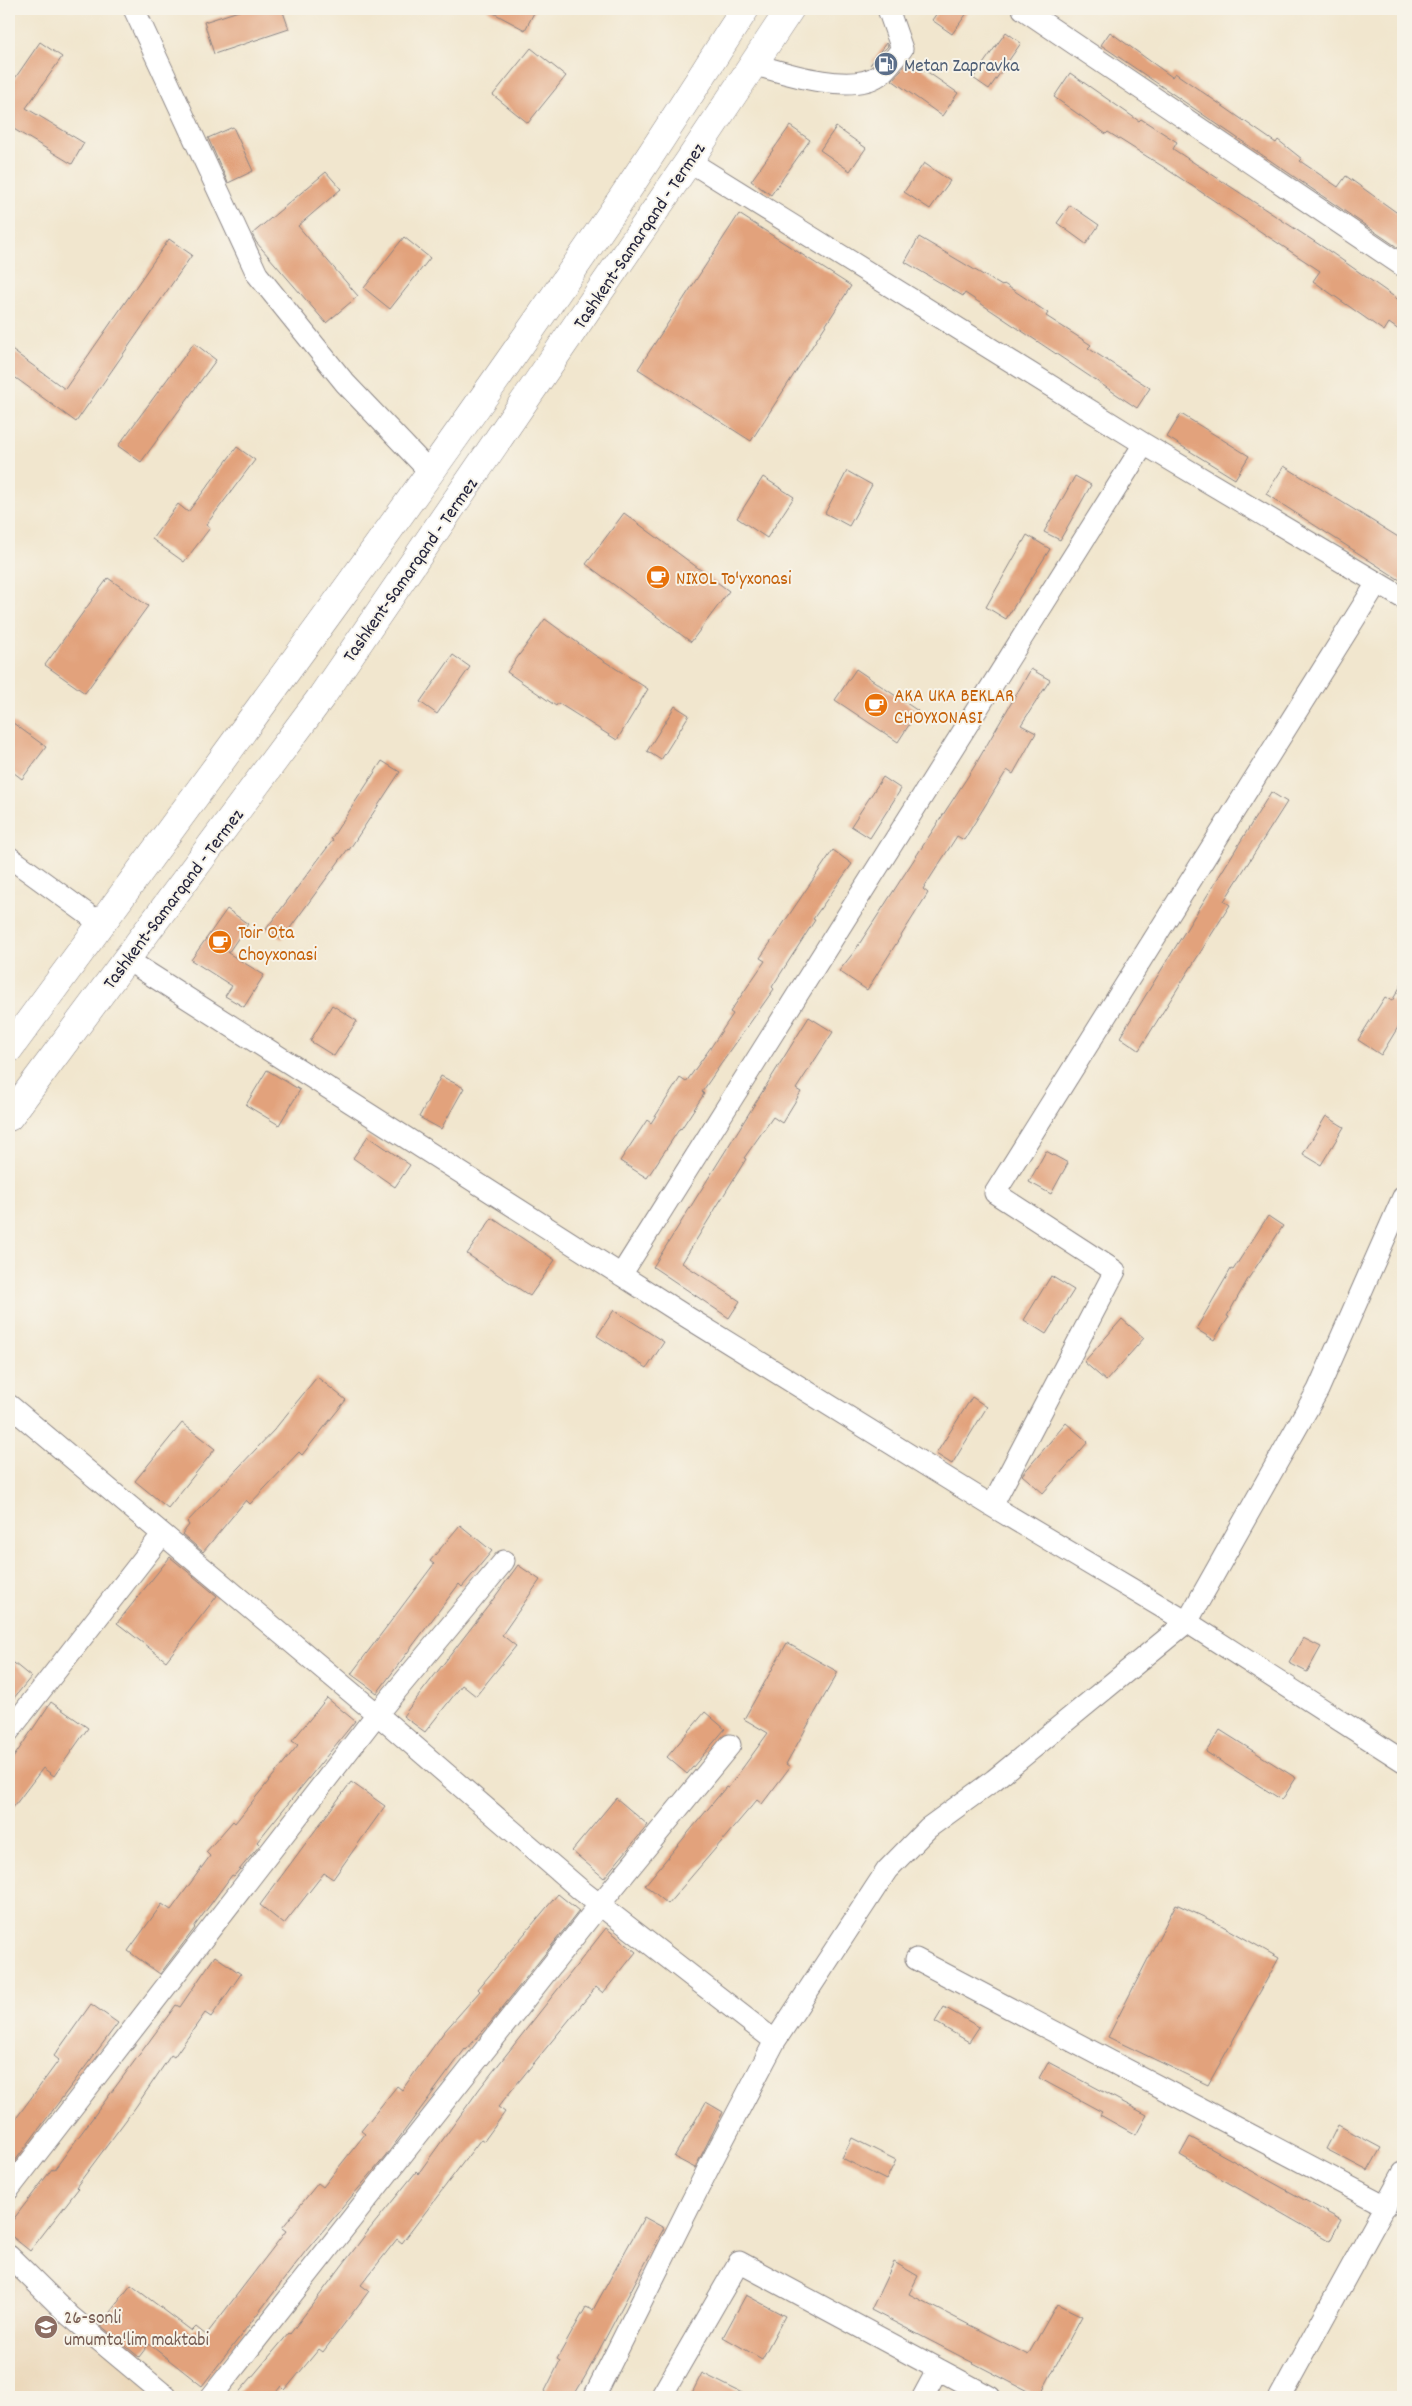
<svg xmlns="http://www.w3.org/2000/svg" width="1412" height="2406" font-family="Dekko,sans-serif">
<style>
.built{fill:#ebd8ba}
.building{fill:#e2a27c}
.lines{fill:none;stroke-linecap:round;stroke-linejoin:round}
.minor-casing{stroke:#8a8484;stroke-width:23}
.highway-casing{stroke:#8a8484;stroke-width:29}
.minor{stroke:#fff;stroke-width:21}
.highway{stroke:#fff;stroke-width:28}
.labels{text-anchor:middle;stroke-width:4;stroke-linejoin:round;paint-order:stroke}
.service-label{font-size:19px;fill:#4e5e75;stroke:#f7f3e8;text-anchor:start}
.street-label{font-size:19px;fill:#22223b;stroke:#f7f3e8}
.food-label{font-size:19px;fill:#c56008;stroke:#f7f3e8;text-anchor:start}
.education-label{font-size:19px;fill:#785e54;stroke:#f7f3e8;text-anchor:start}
</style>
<rect width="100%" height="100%" fill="#f7f3e8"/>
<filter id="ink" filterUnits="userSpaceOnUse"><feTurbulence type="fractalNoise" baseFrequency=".02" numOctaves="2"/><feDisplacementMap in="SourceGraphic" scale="10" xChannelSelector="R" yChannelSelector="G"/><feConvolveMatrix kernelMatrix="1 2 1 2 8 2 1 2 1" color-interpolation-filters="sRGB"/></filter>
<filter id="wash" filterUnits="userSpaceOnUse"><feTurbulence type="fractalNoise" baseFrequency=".0096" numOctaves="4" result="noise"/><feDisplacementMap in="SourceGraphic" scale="20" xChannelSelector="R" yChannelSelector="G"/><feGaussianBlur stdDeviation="1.12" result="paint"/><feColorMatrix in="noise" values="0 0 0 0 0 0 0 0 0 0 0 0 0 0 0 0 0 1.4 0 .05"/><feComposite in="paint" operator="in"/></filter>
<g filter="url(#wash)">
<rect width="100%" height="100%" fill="#f1e6ce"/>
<!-- built -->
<path class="built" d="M9,2256L156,2397H9Z"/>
<g id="blocks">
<!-- building -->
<path class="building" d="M245,9H282L289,29L214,54L204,22Z
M486,9H536L525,30Z
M940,9H970L952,34L932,20Z
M1006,32L1021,43L989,89L973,78Z
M1110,32L1172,77L1175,73L1276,143L1278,140L1302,159L1300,161L1338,187L1346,176L1403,217V251L1101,45Z
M40,42L62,57L26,108L84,143L72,164L12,128L9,133V87Z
M886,43L888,46L870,65Z
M531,48L566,76L528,123L493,95Z
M910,60L958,93L942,116L892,80Z
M1070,73L1139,121L1141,119L1177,142L1173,149L1332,253L1403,303V333L1389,323L1384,331L1313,281L1320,271L1162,166L1108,132L1106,134L1054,97Z
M790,126L810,140L771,195L751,181Z
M233,127L253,171L228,183L208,138Z
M836,127L866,148L850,171L820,150Z
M924,163L950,181L930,209L904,192Z
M326,172L341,189L298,226L358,296L326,323L256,242L252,234Z
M1070,205L1099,225L1086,244L1057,223Z
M739,214L851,286L751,441L638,369Z
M404,237L430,258L390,309L364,288Z
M919,237L1002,286L1004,284L1048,313L1046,316L1091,345L1088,348L1150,388L1137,408L965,293L963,296L905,262Z
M169,239L192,255L76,422L9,373V348L65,389Z
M194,343L216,360L141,462L118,446Z
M1181,414L1249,456L1235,479L1167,437Z
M237,447L255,460L206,525L210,528L184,562L152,539L178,504L188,512Z
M1284,466L1403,540V582L1266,494Z
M847,471L872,485L849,526L825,513Z
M1075,476L1091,485L1060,540L1044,532Z
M763,477L794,497L767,538L737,518Z
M624,513L729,591L691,642L586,564Z
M1027,535L1050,549L1006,619L986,607Z
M108,578L148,606L85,693L45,665Z
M545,619L593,654L648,689L617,740L558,703L556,706L507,672Z
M453,655L470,667L437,714L420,702Z
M856,669L918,711L898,742L835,700Z
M1031,669L1050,680L1021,725L1036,733L1013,774L1007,770L964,840L957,836L923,889L928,893L867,990L839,971L854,952L974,767Z
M675,706L689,715L661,760L647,751Z
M9,720L46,747L22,779L9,769Z
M382,761L400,772L349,850L348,849L282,939L266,929L333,840L331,839Z
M883,777L901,789L870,838L851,826Z
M1271,792L1287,802L1224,901L1230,905L1139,1050L1120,1037Z
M833,850L852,864L813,919L815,920L772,987L774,989L721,1064L702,1092L704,1094L681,1129L680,1128L647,1178L620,1161L647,1120L651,1123L680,1078L686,1082L711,1047L733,1014L730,1012L765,961L760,958Z
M227,909L248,924L228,953L264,975L244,1007L225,996L232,986L191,960Z
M1403,982V1019L1381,1055L1358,1040L1385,997L1392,1001Z
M332,1005L357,1021L334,1056L310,1041Z
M809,1017L833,1032L796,1089L801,1092L782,1123L773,1117L744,1158L746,1159L682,1263L740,1301L729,1318L653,1267Z
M267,1070L300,1090L279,1125L246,1105Z
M441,1076L464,1088L441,1129L419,1117Z
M1326,1116L1344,1127L1321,1165L1303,1154Z
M368,1136L410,1165L395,1187L353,1158Z
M1046,1151L1068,1163L1051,1194L1029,1182Z
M1268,1216L1283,1226L1248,1279L1227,1316L1229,1317L1214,1340L1196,1329L1231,1269L1233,1270Z
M492,1218L555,1260L530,1296L467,1254Z
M1051,1276L1074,1290L1046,1334L1024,1320Z
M614,1310L664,1342L647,1368L597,1336Z
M1122,1319L1144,1338L1106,1381L1084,1362Z
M317,1377L346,1400L302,1455L299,1452L250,1504L246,1500L203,1552L182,1534L189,1525L187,1522L274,1430Z
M972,1397L987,1407L952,1464L936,1454Z
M182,1423L215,1449L168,1508L135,1481Z
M1066,1423L1088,1442L1043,1493L1022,1475Z
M460,1525L492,1551L462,1587L459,1584L377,1693L351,1674L434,1564L430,1561Z
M170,1557L217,1596L166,1661L117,1623Z
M518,1565L540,1580L502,1635L516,1646L476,1696L462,1685L425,1732L403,1716L489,1605Z
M1303,1638L1321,1647L1307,1672L1289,1663Z
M787,1643L838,1672L786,1764L790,1767L762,1804L757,1800L668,1904L645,1885L726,1787L728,1788L768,1733L744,1719Z
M9,1659L31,1677L9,1704Z
M327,1698L355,1721L257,1842L260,1845L234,1876L232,1875L194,1927L195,1928L160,1974L128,1951L162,1904L171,1910L210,1856L206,1852L233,1821L235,1823L298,1745L292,1741Z
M51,1702L88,1728L54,1776L43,1768L9,1813V1764Z
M705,1712L725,1729L687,1774L667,1757Z
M1220,1730L1296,1778L1282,1800L1206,1752Z
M351,1782L385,1806L333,1879L324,1873L284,1924L260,1905Z
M616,1798L648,1825L604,1878L572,1851Z
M558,1894L579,1911L491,2022L466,2050L465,2049L385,2157L305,2252L202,2386L149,2344L139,2357L100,2325L131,2285L192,2331L196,2327L206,2335L286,2231L282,2228L318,2183L323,2187L365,2134L361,2131L397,2086L402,2090L444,2032L480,1991L478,1989Z
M1176,1904L1221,1925L1279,1958L1208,2085L1108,2037Z
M606,1928L636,1952L603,1993L596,1987L498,2107L505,2112L484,2141L481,2139L402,2243L397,2239L361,2285L369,2291L323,2352L319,2349L285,2390L281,2386L272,2397H235L289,2333L290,2334L369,2230L416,2172L418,2174L480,2088Z
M215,1956L241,1974L211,2017L205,2013L174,2057L171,2055L135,2108L76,2187L78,2189L30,2251L9,2234V2225L52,2169L54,2170L176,2005L180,2007Z
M91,2004L118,2023L9,2169V2128L59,2060L54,2056Z
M944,2007L979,2027L969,2042L935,2022Z
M1048,2062L1147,2115L1136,2135L1100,2115L1102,2112L1039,2078Z
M706,2102L723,2112L695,2168L674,2157Z
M1338,2125L1381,2148L1368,2171L1326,2149Z
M1190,2137L1341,2220L1330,2241L1180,2155Z
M852,2138L896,2160L886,2180L842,2158Z
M644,2217L664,2228L586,2375L573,2397H542L560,2361L557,2359L586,2307L593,2310Z
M894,2262L918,2276L909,2294L1028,2355L1057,2304L1082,2316L1039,2397L871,2310Z
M746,2295L785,2316L762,2359L723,2337Z
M702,2373L750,2397H690Z"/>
</g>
</g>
<g filter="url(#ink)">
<use href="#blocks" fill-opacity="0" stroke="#8a8484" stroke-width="1"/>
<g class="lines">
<!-- minor casing -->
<g class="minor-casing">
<path id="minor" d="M134,9L257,274L345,383L430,472
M1023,9L1403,266
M753,64C784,73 851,95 879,75C887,69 895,57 902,49L888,9
M689,161L1144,444L1403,598
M9,857L101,924
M126,959L687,1317L992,1506L1187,1622L1403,1761
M621,1275L1144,444
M9,1405L377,1714L582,1891L775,2041L713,2159L594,2397
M992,1506L1115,1271L995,1193L1377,583
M9,1731L162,1535
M916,1959L1386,2206
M775,2041L887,1870L928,1828L994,1780L1187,1622L1318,1390L1403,1197
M9,2189L377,1714L504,1561
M9,2256L70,2316L167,2397
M211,2397L600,1904L730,1745
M661,2397L739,2262L990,2397
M923,2397L938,2369
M1280,2397L1403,2173"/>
</g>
<!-- highway casing -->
<g class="highway-casing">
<path id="highway" d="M9,1049C214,771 420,493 616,207C660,142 702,75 745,9
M9,1117L322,696L689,161L790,9"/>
</g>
<!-- minor -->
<use href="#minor" class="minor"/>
<!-- highway -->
<use href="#highway" class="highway"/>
</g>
</g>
<!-- icons -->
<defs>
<g id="fuel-disc" transform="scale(1.25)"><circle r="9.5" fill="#5c6f8a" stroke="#f7f3e8"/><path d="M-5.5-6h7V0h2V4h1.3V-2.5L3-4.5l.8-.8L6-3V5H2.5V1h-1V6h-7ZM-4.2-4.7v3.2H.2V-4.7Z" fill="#fff"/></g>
<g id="cafe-disc" transform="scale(1.25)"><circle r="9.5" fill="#e8710a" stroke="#f7f3e8"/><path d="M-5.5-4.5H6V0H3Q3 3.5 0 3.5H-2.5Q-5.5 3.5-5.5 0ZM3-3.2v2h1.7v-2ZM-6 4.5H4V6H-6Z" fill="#fff"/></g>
<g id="school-disc" transform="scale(1.25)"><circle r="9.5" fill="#8d6e63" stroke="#f7f3e8"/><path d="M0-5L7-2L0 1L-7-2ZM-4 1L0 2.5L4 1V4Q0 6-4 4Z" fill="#fff"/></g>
</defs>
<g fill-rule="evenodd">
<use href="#fuel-disc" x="886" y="64"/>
<use href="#cafe-disc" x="658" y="577"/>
<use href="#cafe-disc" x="876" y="705"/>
<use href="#cafe-disc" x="220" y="942"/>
<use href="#school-disc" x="46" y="2327"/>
</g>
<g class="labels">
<!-- service labels -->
<g class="service-label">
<text x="904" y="71">Metan Zapravka</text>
</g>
<!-- street labels -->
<g class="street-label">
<text transform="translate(638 235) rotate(-56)" y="7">Tashkent-Samarqand - Termez</text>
<text transform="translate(409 569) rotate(-55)" y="7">Tashkent-Samarqand - Termez</text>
<text transform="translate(172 898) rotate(-53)" y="7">Tashkent-Samarqand - Termez</text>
</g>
<!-- food labels -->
<g class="food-label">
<text x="676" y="584">NIXOL To'yxonasi</text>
<text x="894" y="701">AKA UKA BEKLAR<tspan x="894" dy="22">CHOYXONASI</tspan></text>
<text x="238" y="938">Toir Ota<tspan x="238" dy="22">Choyxonasi</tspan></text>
</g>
<!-- education labels -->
<g class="education-label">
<text x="64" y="2323">26-sonli<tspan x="64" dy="22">umumta'lim maktabi</tspan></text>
</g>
</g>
<!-- margin -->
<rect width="1412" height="2406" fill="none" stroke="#f7f3e8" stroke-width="30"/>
</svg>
